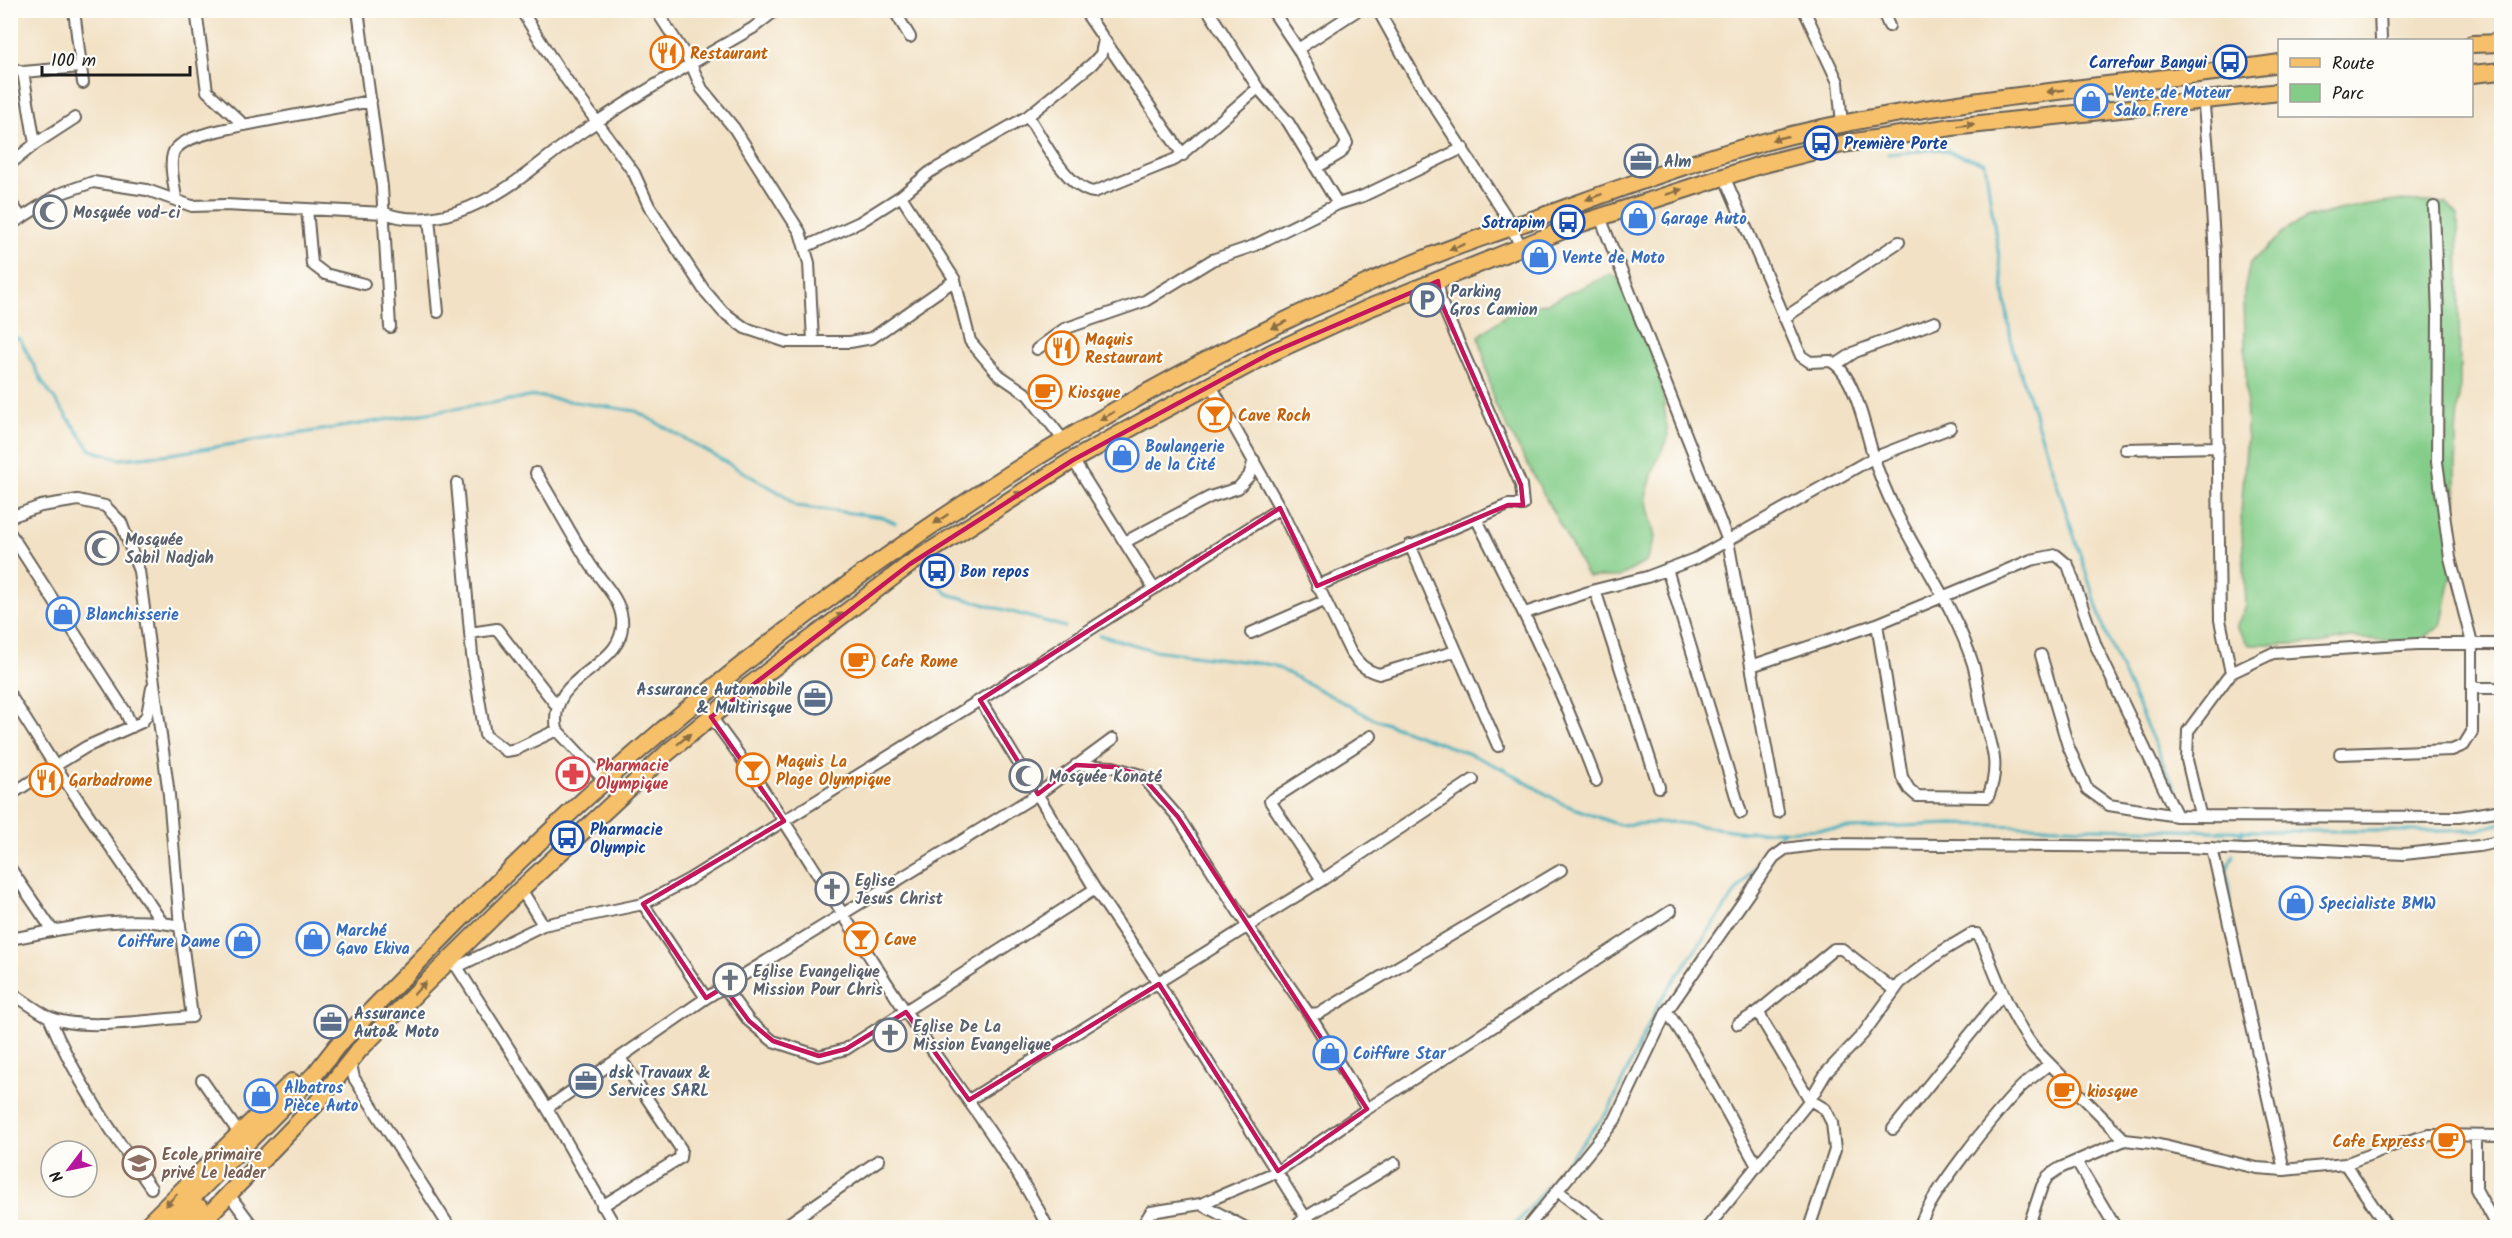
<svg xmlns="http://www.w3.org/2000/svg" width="2512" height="1238" font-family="Kalam,sans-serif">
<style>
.green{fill:#84cd89;stroke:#507452;stroke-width:1.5}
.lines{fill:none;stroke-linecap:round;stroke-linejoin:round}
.stream{stroke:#3fadbc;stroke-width:3}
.street-casing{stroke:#676157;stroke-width:14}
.primary-casing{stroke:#676157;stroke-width:20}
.street{stroke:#fff;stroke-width:10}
.primary{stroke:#f6c06b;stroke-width:16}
.oneway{fill:#896e44}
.marked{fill:none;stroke:#c2185b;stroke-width:4.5;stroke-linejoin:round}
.labels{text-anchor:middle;stroke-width:4.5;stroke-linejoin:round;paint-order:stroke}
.food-label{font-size:16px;font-weight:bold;fill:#c56008;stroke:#fdfcf7;text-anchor:start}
.transit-label{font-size:16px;font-weight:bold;fill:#164399;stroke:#fdfcf7;text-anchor:start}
.shop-label{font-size:16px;font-weight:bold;fill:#366cbe;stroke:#fdfcf7;text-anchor:start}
.service-label{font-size:16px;font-weight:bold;fill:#4e5e75;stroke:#fdfcf7;text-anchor:start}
.worship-label{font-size:16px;font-weight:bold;fill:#5b616d;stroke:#fdfcf7;text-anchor:start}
.health-label{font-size:16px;font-weight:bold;fill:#be3a42;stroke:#fdfcf7;text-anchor:start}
.education-label{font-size:16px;font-weight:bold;fill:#785e54;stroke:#fdfcf7;text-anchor:start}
</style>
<rect width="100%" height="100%" fill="#fdfcf7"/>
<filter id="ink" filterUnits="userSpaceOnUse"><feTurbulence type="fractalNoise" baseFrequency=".0167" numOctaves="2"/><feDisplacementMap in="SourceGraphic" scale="12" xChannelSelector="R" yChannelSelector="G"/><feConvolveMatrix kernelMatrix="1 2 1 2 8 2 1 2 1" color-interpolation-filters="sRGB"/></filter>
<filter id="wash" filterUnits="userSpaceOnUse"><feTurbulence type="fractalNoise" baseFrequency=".008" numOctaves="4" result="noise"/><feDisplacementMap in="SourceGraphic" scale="24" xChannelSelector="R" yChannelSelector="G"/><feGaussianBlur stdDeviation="1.35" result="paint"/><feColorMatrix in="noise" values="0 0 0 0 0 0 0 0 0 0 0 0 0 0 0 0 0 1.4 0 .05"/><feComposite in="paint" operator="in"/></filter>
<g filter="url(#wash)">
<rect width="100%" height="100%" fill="#f2e1c4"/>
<!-- green -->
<path class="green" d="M2396,201L2446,203L2458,216L2460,384L2456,435V529L2451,578L2441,626L2416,642L2349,638L2318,644H2248L2236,627L2246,606L2241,514L2247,434L2244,292L2250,263L2291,226L2309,218L2338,210Z
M1611,274L1628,285L1661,380L1668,437L1655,465L1646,497L1655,538L1646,562L1619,577H1588L1494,402L1479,336L1514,309L1545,304Z"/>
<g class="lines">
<!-- stream -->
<path class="stream" d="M1888,154L1939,149L1985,163L2012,346L2107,637L2185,812
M10,336L20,339L43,383L91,450L120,459L171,454L535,396L636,411L782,494L796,506L882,517L895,523
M929,575L948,594L1065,627
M1099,635L1153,650L1273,665L1374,719L1470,754L1503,769L1563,804L1619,825L1671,822L1745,832L1952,824L2212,831H2444L2477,830L2502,823
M2238,841L2243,830
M2230,903L2227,869L2233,855
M1513,1228L1609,1110L1659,1002L1733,896L1782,832"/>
</g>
</g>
<g filter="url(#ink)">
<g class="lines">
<!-- street casing -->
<g class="street-casing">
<path id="street" d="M74,10L83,83
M196,10L207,91L244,125L371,101
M358,10L382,187L390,327
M521,10L555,64L634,173L649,206L704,290L723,312L745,328L787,342H850L872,338L955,280L901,196L860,222L805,247
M656,10L691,64L702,89L734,128L800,232L809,263L813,341
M894,10L910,37
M1084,10L1183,155
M1208,10L1258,88L1288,122L1338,204
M1272,10L1298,49L1347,143L1341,153L1316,168
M1378,10L1414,75L1506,216L1521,247
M1804,10L1838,82L1842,124
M1882,10L1889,26
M2380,10L2381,40
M1104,40L1101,54L1092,64L1028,116C1042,138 1067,189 1094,192L1176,159L1258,88
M1298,49L1358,10
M10,68L23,72
M35,144L75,118
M10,164L35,144L23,72L81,67
M1724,176L1801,356L1810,362L1830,361C1855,372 1866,433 1874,458C1896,532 1950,591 1973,664C1977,677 1978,691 1981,705C1988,741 2003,759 1988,797L1917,796L1909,789L1902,777L1877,624
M901,196L930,172L1028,116
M176,200C175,187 169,167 173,154C178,136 227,129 244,125
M10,202L22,218
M307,209L312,264L325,274L364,284
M1600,217L1728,541L1778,812
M429,218L438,312
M10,225L59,194L93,182L147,190L192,206L225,205L385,213C415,225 453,216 481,202C518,185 549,154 582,132C637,94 696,61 753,28L776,10
M955,280L970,341L999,375L1028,395L1065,442
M1784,318L1899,242
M1037,349L1064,329L1145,301L1212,260L1253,246L1338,204L1363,196L1463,148
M1837,364L1855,352L1935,322
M1210,384L1280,508L1350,651C1358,663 1364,670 1379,674L1456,651
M2125,449L2218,447
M1073,460L1154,589
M536,473C555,503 571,535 590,564C601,581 620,598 622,619C627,671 546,671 557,730
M457,483L472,655L485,735L506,751L517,749L557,730L605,781
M10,517L41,506L78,500L105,506L121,522L139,571L169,795L180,926L192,1017C154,1019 83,1032 49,1017C36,1010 23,1000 10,992
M1476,518C1520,604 1563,691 1596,781
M10,533L125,711L132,727
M1125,542L1210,497L1238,488L1249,476L1254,460
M1410,545L1498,746
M1667,569L1741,813
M1317,586L1508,505H1523L1521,485L1441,302L1438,281
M1595,590L1659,787
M1525,613L1595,590L1647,577L1697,558L1873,458L1950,428
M470,633L497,629L556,705
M1251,633L1324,601
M2041,655L2068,746L2087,789L2109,805L2177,816
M1751,666L1877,624L2031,560L2056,555L2068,565L2096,646L2177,816L2459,817L2502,810
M2231,673L2273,653L2417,644H2502
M2473,688H2502
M10,695L55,766L86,747L142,722L147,715L152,688
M980,700L1095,889L1159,984L1312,1228
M711,717C783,811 840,914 906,1012C954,1084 1009,1150 1048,1228
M2340,754L2452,750L2464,745L2472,732V643L2450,558L2437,462L2438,316L2434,207
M1076,765L1113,767L1141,775L1178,817L1248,927L1309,1014L1367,1109
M10,795L55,766L162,922
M2200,814L2187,760L2188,731L2231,673L2220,620L2215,253C2211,201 2209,150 2203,98
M2212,848L2284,1170
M10,868L53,931
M1322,880L1270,801L1371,736
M521,889L543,925
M643,904L706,998
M10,939C66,929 123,913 180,926
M448,961L457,967L543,925L643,904L688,880L980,700L1280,508
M457,967L547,1108L616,1228
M724,987L749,1021L773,1041L819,1056L846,1049L1095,889
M1667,1011L1695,1054L1757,1166
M1759,1011L1764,1023L1810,1100L1825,1109L1832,1123L1835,1150L1809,1228
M1309,1014L1320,1013L1561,870
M49,1017C75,1079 112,1133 151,1188
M1738,1024L1759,1011L1834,949H1842L1894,990
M350,1060L354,1078L450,1228
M202,1080L236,1129H241
M969,1100L1322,880L1473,780
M547,1108L706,998L1038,794L1113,739
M1893,1129L2002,995
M2476,1137V1189L2497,1228
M2076,1161L2116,1228
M2345,1164L2388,1228
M1558,1191L1606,1228
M228,1193L254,1228
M1201,1204L1246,1228
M602,1206L680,1158L681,1149L620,1058
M782,1228L879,1160
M1141,1228L1151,1212L1201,1204L1278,1171L1367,1109L1671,911
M1294,1228L1306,1217L1395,1163
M1527,1228L1615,1120L1667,1011L1774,857L1785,849L1822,844L2186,847L2245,850L2284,848L2404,854L2479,846L2502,841
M1707,1228L1810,1100L1826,1073L1863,1034L1900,983L1941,952L1971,934H1977L1982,941C1997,979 2010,1016 2035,1049L2125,1140
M1919,1228C1928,1196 1995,1114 2020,1088C2029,1079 2040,1072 2049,1064
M2028,1228L2042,1186L2048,1176L2060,1168L2125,1140L2151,1143L2257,1168L2284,1170L2345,1164L2400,1143L2429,1135L2502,1136"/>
</g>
<!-- primary casing -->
<g class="primary-casing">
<path id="primary" d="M2472,44L2502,43
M2472,74L2502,71
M144,1228L292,1082
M162,1228L315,1074L337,1046C453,925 572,803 702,697C922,517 1166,364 1429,257C1464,243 1500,231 1535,219C1627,186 1717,151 1813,130C1967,96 2124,86 2280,63
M180,1228L200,1208
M196,1228L316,1104L359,1050L428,981L521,889L667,753L741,692L910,564L1073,460L1154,415L1271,353L1369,308L1576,225L1760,165L1842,144L1952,127L2280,92"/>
</g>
<!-- street -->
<use href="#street" class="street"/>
<!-- primary -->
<use href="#primary" class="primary"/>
</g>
<!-- one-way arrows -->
<defs><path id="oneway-solid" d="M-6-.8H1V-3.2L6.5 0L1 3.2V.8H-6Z" transform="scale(1.5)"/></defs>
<g class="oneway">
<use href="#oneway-solid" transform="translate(2055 91) rotate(172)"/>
<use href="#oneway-solid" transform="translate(1966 125) rotate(-7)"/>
<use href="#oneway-solid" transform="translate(1780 138) rotate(166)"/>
<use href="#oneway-solid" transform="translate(1674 192) rotate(-19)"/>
<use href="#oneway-solid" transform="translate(1594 197) rotate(160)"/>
<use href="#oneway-solid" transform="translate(1457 247) rotate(160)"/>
<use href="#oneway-solid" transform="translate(1279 325) rotate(154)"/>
<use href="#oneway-solid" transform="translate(1107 416) rotate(149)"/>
<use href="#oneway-solid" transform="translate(1015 496) rotate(-32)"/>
<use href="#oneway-solid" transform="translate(941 519) rotate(146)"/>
<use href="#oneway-solid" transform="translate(837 618) rotate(-37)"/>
<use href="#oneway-solid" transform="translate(684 739) rotate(-39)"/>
<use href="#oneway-solid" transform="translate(420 988) rotate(-46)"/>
<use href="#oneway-solid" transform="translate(171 1200) rotate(135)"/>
</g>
</g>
<!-- marked area -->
<path class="marked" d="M1438,281L1441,302L1521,485L1523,505H1508L1317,586L1280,508L980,700L1038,794L1076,765L1113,767L1141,775L1178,817L1367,1109L1278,1171L1159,984L969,1100L906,1012L846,1049L819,1056L773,1041L749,1021L724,987L706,998L643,904L784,821L711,717L910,564L1073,460L1271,353Z"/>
<!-- icons -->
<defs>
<g id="restaurant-ring" transform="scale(1.725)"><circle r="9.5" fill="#fdfcf7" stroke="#e8710a" stroke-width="1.5"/><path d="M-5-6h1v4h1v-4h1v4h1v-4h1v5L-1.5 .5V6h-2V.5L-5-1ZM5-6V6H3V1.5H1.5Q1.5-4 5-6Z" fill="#e8710a"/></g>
<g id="bus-ring" transform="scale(1.725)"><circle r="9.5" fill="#fdfcf7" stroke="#1a4fb4" stroke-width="1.5"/><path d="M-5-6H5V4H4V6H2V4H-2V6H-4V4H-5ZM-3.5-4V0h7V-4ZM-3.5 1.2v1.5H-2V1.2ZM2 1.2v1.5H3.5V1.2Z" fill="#1a4fb4"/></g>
<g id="shop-ring" transform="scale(1.725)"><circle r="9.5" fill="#fdfcf7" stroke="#3f7fe0" stroke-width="1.5"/><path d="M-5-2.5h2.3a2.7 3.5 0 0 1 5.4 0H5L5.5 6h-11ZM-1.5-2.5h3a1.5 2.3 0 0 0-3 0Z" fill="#3f7fe0"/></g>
<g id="office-ring" transform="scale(1.725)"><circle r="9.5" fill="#fdfcf7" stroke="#5c6f8a" stroke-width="1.5"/><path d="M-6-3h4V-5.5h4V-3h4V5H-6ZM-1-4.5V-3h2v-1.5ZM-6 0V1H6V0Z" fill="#5c6f8a"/></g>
<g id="mosque-ring" transform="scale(1.725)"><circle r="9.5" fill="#fdfcf7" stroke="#6b7280" stroke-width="1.5"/><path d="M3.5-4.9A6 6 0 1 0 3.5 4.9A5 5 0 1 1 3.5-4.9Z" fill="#6b7280"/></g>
<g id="parking-ring" transform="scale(1.725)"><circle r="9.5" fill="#fdfcf7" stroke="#5c6f8a" stroke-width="1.5"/><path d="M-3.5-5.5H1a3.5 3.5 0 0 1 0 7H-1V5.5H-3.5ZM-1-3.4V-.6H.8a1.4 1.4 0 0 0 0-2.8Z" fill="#5c6f8a"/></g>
<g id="cafe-ring" transform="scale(1.725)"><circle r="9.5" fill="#fdfcf7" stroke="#e8710a" stroke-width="1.5"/><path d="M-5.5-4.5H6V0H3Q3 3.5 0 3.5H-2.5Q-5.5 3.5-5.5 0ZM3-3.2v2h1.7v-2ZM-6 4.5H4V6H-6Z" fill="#e8710a"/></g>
<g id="bar-ring" transform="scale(1.725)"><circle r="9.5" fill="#fdfcf7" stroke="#e8710a" stroke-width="1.5"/><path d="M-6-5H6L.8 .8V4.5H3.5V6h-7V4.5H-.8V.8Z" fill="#e8710a"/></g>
<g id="pharmacy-ring" transform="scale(1.725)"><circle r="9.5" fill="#fdfcf7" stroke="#e0444e" stroke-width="1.5"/><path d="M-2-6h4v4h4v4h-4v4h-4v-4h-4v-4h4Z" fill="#e0444e"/></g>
<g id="church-ring" transform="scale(1.725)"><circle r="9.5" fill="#fdfcf7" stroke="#6b7280" stroke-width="1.5"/><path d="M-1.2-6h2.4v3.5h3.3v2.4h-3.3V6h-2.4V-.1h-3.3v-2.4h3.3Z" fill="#6b7280"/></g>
<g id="school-ring" transform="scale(1.725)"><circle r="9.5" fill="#fdfcf7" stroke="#8d6e63" stroke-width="1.5"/><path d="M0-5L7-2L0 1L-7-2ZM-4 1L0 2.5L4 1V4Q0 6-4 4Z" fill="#8d6e63"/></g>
</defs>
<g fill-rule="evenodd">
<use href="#restaurant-ring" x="667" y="53"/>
<use href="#bus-ring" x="2230" y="62"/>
<use href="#shop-ring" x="2091" y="101"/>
<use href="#bus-ring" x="1821" y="143"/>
<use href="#office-ring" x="1641" y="161"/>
<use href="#mosque-ring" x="50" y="212"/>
<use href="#shop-ring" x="1638" y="218"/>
<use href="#bus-ring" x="1568" y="222"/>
<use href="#shop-ring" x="1539" y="257"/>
<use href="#parking-ring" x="1427" y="300"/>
<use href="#restaurant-ring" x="1062" y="348"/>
<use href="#cafe-ring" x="1045" y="392"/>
<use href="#bar-ring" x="1215" y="415"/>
<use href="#shop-ring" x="1122" y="455"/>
<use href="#mosque-ring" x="102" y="548"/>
<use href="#bus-ring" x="937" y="571"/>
<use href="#shop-ring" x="63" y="614"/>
<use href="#cafe-ring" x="858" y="661"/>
<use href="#office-ring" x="815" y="698"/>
<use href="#bar-ring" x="753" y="770"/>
<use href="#pharmacy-ring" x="573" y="774"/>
<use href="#mosque-ring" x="1026" y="776"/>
<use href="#restaurant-ring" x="46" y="780"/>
<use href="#bus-ring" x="567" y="838"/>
<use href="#church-ring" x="832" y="889"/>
<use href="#shop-ring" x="2296" y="903"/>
<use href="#shop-ring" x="313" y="939"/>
<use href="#bar-ring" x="861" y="939"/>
<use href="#shop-ring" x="243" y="941"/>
<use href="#church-ring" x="730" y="980"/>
<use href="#office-ring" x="331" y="1022"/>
<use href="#church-ring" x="890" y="1035"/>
<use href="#shop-ring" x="1330" y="1053"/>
<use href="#office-ring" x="586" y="1081"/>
<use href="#cafe-ring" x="2064" y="1091"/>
<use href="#shop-ring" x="261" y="1096"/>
<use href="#cafe-ring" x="2448" y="1141"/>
<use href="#school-ring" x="139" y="1163"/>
</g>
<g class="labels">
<!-- food labels -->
<g class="food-label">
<text x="690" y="59">Restaurant</text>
<text x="1085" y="345">Maquis<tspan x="1085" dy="18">Restaurant</tspan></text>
<text x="1068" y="398">Kiosque</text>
<text x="1238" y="421">Cave Roch</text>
<text x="881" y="667">Cafe Rome</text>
<text x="776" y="767">Maquis La<tspan x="776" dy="18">Plage Olympique</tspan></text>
<text x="69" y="786">Garbadrome</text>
<text x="884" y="945">Cave</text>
<text x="2087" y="1097">kiosque</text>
<text x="2425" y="1147" text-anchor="end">Cafe Express</text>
</g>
<!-- transit labels -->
<g class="transit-label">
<text x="2207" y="68" text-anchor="end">Carrefour Bangui</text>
<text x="1844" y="149">Première Porte</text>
<text x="1545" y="228" text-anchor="end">Sotrapim</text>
<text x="960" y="577">Bon repos</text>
<text x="590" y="835">Pharmacie<tspan x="590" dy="18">Olympic</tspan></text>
</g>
<!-- shop labels -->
<g class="shop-label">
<text x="2114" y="98">Vente de Moteur<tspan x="2114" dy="18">Sako Frere</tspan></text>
<text x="1661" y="224">Garage Auto</text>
<text x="1562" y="263">Vente de Moto</text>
<text x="1145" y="452">Boulangerie<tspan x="1145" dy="18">de la Cité</tspan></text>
<text x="86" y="620">Blanchisserie</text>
<text x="2319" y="909">Specialiste BMW</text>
<text x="336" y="936">Marché<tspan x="336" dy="18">Gavo Ekiva</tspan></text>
<text x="220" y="947" text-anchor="end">Coiffure Dame</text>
<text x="1353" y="1059">Coiffure Star</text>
<text x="284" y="1093">Albatros<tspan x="284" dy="18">Pièce Auto</tspan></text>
</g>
<!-- service labels -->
<g class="service-label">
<text x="1664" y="167">Alm</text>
<text x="1450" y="297">Parking<tspan x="1450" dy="18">Gros Camion</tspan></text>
<text x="792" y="695" text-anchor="end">Assurance Automobile<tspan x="792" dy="18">&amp; Multirisque</tspan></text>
<text x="354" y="1019">Assurance<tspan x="354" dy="18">Auto&amp; Moto</tspan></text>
<text x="609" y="1078">dsk Travaux &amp;<tspan x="609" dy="18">Services SARL</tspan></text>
</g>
<!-- worship labels -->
<g class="worship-label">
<text x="73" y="218">Mosquée vod-ci</text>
<text x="125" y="545">Mosquée<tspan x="125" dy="18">Sabil Nadjah</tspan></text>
<text x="1049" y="782">Mosquée Konaté</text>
<text x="855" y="886">Eglise<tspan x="855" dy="18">Jesus Christ</tspan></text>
<text x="753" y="977">Eglise Evangelique<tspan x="753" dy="18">Mission Pour Chris</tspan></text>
<text x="913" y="1032">Eglise De La<tspan x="913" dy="18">Mission Evangelique</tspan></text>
</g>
<!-- health labels -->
<g class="health-label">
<text x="596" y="771">Pharmacie<tspan x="596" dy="18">Olympique</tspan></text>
</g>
<!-- education labels -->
<g class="education-label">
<text x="162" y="1160">Ecole primaire<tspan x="162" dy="18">privé Le leader</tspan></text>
</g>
</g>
<!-- margin -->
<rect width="2512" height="1238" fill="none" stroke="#fdfcf7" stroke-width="36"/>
<!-- legend -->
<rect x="2278" y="39" width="195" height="78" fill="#fdfcf7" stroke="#a3a29f" stroke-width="1.5"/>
<rect x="2290" y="58" width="30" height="9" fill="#f6c06b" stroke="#a3a29f" stroke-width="1.5"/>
<text x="2332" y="69" font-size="18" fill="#1c1c1c">Route</text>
<rect x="2290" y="84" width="30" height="18" fill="#84cd89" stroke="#a3a29f" stroke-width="1.5"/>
<text x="2332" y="99" font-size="18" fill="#1c1c1c">Parc</text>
<!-- north arrow -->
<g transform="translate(69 1169) rotate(238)"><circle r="28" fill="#fdfcf7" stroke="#a3a29f" stroke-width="1.5"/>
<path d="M0-4.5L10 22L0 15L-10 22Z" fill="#b5179e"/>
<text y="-9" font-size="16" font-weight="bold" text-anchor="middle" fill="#1c1c1c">N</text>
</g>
<!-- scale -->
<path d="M42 66v9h148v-9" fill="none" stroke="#1c1c1c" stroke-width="3"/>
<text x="51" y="66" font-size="18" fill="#1c1c1c" stroke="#fdfcf7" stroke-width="4.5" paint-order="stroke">100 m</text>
</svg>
